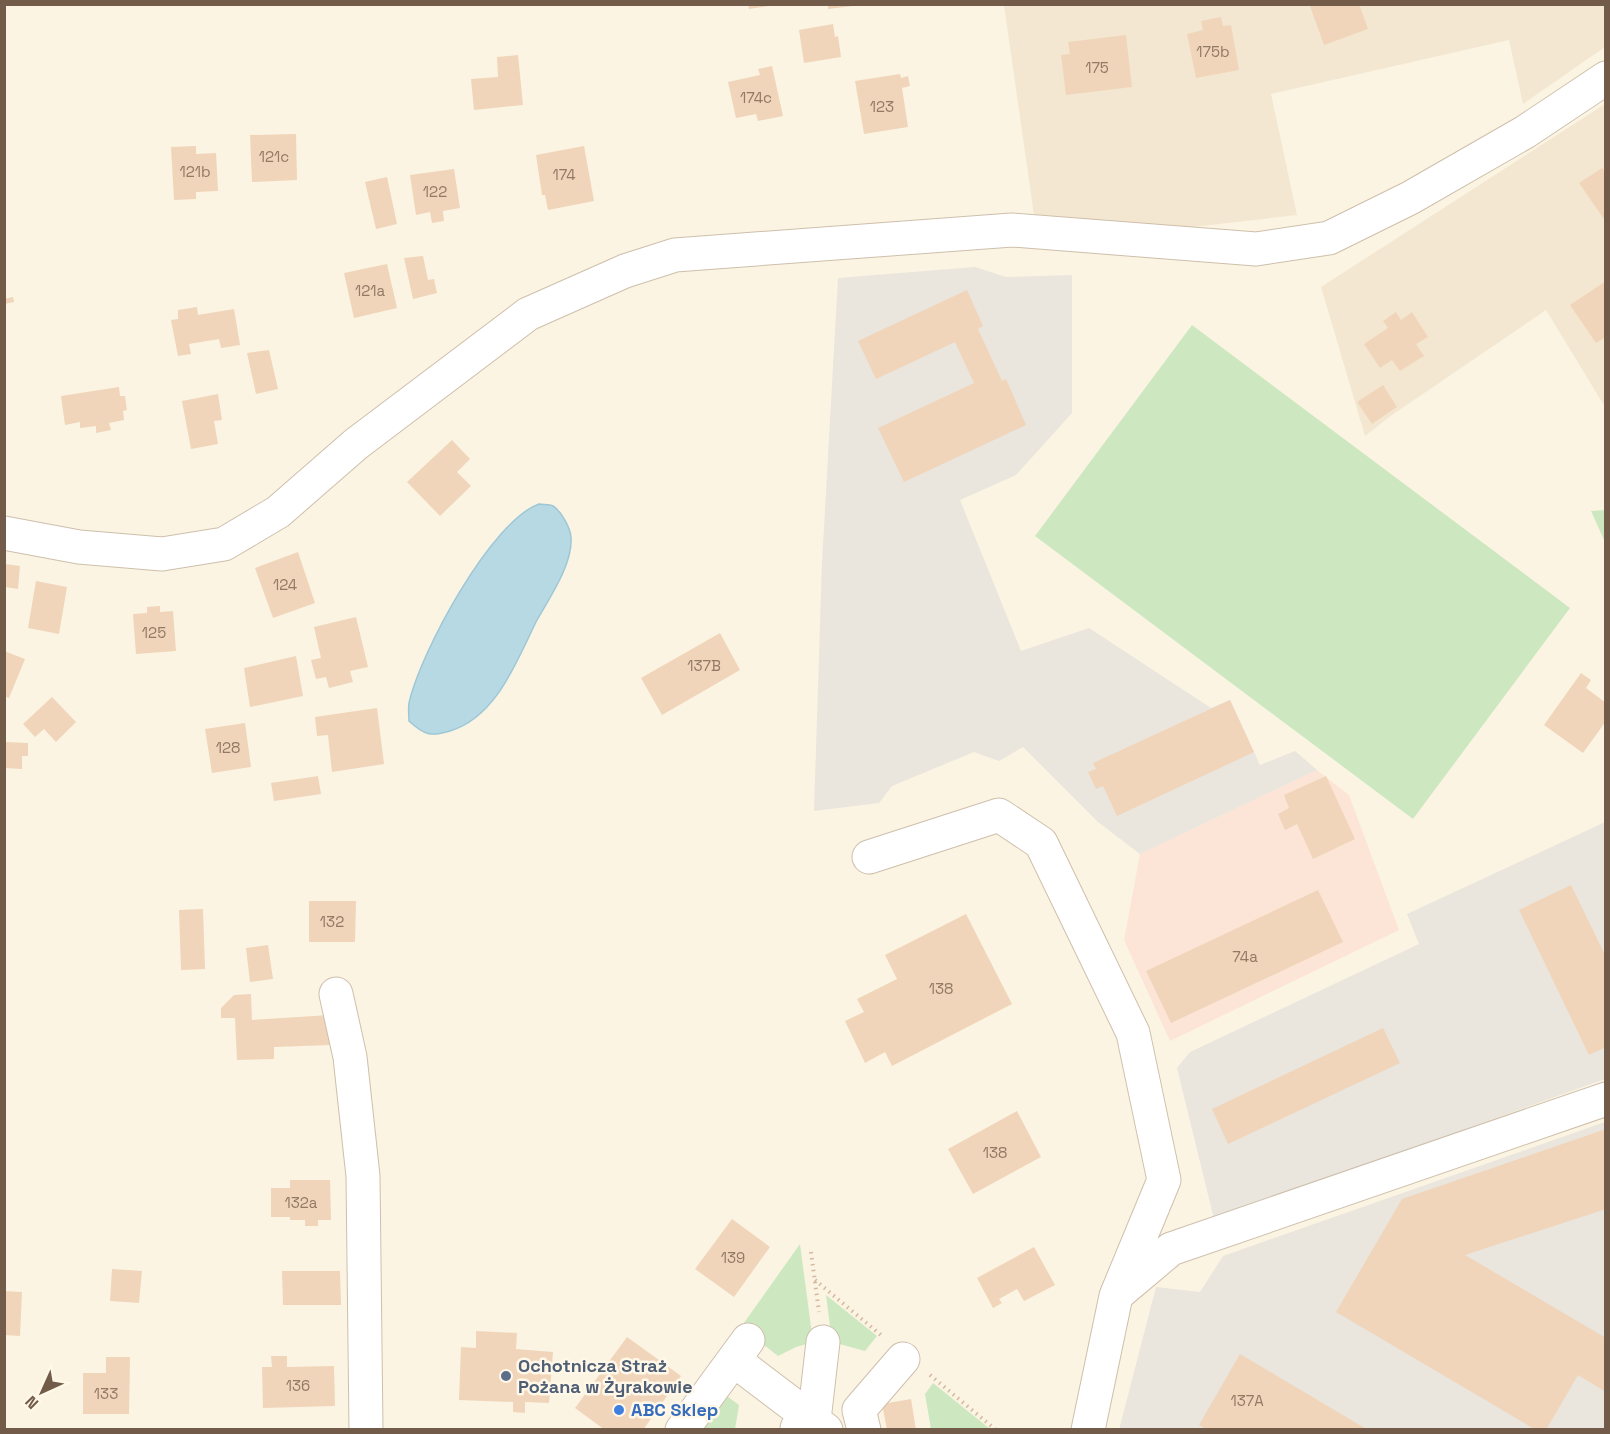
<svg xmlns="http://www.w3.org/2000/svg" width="1610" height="1434" font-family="'Space Grotesk',sans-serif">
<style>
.residential{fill:#f3e7d1}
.commercial{fill:#fce5d6}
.industrial{fill:#eae5dd}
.green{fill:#cde8c1}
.water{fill:#b7d9e4;stroke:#9ec7d6;stroke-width:1.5}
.building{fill:#f0d5ba}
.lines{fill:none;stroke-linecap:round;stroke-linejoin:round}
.minor-casing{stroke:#cebfac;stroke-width:35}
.path{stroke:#d5b99e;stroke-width:4;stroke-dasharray:1.5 4.5;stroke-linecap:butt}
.minor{stroke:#fff;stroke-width:33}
.service-dot{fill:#5c6f8a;stroke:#fff8e8;stroke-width:2}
.shop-dot{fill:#3f7fe0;stroke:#fff8e8;stroke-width:2}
.labels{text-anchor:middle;stroke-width:5;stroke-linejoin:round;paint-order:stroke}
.number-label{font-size:15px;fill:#927a65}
.service-label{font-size:18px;font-weight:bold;fill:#4e5e75;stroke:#fff8e8;text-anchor:start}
.shop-label{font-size:18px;font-weight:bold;fill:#366cbe;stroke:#fff8e8;text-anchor:start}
</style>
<rect width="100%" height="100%" fill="#fbf4e2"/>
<!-- residential -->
<path class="residential" d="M1004,5H1605V47L1523,104L1509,40L1271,94L1297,215L1184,228L1034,215Z
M1605,104V407L1546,310L1392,415L1365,436L1321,287Z"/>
<!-- commercial -->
<path class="commercial" d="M1317,770L1349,795L1399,930L1170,1041L1124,940L1140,854Z"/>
<!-- industrial -->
<path class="industrial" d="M975,267L1006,277L1072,275V413L1016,475L960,500L1021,651L1089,628L1211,708L1230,700L1260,765L1295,751L1317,770L1140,854L1098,822L1023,747L999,761L974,752L892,786L879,803L814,811L822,563L838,278Z
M1605,822V1079L1214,1219L1177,1068L1190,1052L1419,944L1407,914Z
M1605,1122V1429L1119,1430L1156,1287L1200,1292L1223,1256Z"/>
<!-- green -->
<path class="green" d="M1192,325L1570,608L1413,819L1035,536Z
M1605,510H1606L1605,542L1591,511Z
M800,1244L813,1342L796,1347L778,1356L741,1327Z
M826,1295L877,1336L865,1351L832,1342Z
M933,1383L990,1429H931L925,1394Z
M724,1394L739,1405L735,1429L698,1430Z"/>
<!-- water -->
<path class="water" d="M539,504C543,505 549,504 553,506C561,511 570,527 571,537C573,564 550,597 537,620C517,660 497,717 450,731C431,737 424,735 409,721C409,716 408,709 409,703C420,653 491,521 539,504Z"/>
<!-- building -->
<path class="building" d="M748,4H769V6L749,9Z
M1314,4H1359L1368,29L1324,45L1310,6Z
M828,5H853V6L828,9Z
M1221,17L1223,26L1231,25L1239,70L1196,78L1187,34L1203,30L1201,21Z
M833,24L835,37L838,36L841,57L804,63L799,30Z
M1126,35L1132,87L1066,95L1061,55L1070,54L1068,42Z
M518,55L523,105L474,110L471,79L498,77L497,57Z
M772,66L783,116L758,121L756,114L736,118L728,82L760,75L758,69Z
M900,74L901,78L908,76L910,86L902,88L908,127L864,134L855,81Z
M296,134L297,180L252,182L250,135Z
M196,146V154L216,153L218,191L196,192V199L174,200L171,147Z
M584,146L594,201L548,210L545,195H542L536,155Z
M1602,168L1606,173V222L1579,183Z
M454,169L460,208L443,211L444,221L432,223L430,212L416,215L410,175Z
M387,177L397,224L376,229L365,182Z
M423,256L428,280L434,279L437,293L413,299L404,258Z
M387,264L397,308L354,318L344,273Z
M1606,281V337L1596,343L1570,305Z
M967,290L983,326L978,329L1002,381L1006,379L1026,425L904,482L878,428L974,383L955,342L876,379L858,341Z
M13,297L14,302L4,304V299Z
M197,307L198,315L234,309L240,345L221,348L219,339L189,344L191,354L178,356L171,320L178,319V310Z
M1396,312L1401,320L1412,312L1428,337L1416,344L1424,356L1400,371L1392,360L1380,368L1364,344L1388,328L1383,321Z
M269,350L278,389L256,394L247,353Z
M1383,385L1397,407L1372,424L1357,402Z
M119,387L120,396H125L127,410L123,411L124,420L109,423L111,430L96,433V426L80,428V422L65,425L61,396Z
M218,394L222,420L214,421L218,444L191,449L182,401Z
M452,440L470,459L457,472L471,486L440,516L407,482Z
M298,552L315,603L273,618L255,568Z
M5,564L20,566L18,589L5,587Z
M36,581L67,587L59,634L28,628Z
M160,606V612L173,611L176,651L136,654L133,614L147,613V607Z
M356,617L368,667L350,671L353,682L329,688L326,677L316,679L311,660L321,658L314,627Z
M720,633L740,670L662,715L641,678Z
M4,651L25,659L9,698L4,696Z
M296,656L303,696L250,707L244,668Z
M1581,673L1591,680L1586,688L1606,703V721L1583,753L1544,725Z
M52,697L76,722L56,742L44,729L35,737L23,724Z
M1230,700L1254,752L1117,816L1103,786L1096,789L1088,772L1096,769L1093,763Z
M377,708L384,764L332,772L328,735L317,736L315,717Z
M245,723L251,767L212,773L205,729Z
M4,742L28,743V756H22V769L4,768Z
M318,776L321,794L274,801L271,783Z
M1326,776L1355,839L1313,859L1297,824L1285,830L1278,814L1289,808L1284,795Z
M1571,885L1606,957V1047L1589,1055L1519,910Z
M1318,890L1343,942L1171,1023L1146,971Z
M309,901H356L355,942H309Z
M203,909L205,969L181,970L179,910Z
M966,914L1012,1004L892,1066L885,1052L865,1063L845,1021L864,1012L857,999L897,979L885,955Z
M268,945L273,979L250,982L246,948Z
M251,994L252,1020L329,1015L331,1045L274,1047V1059L237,1060L235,1018H221V1008L234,995Z
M1383,1028L1400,1063L1228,1144L1212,1109Z
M1017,1111L1041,1157L973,1194L948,1149Z
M1606,1129V1209L1465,1255L1606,1338V1392L1578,1375L1546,1430H1536L1336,1312L1402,1199Z
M290,1180H330L331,1220H318V1226H305V1220H290V1217H271V1188H290Z
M732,1219L770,1247L734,1297L695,1269Z
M1034,1247L1055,1285L1024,1301L1017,1289L999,1299L1002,1303L993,1308L977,1278Z
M112,1269L142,1271L139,1303L110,1301Z
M282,1271H340L341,1305H283Z
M4,1291L22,1292L20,1336L4,1335Z
M476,1331L517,1333L516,1349L553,1352L549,1403L525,1402V1413L513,1412V1402L459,1400L461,1347L476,1348Z
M627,1337L681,1376L643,1430H605L575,1408Z
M1240,1354L1368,1430H1207L1199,1425Z
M271,1356H287V1367L334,1366L335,1406L263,1408L262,1367H272Z
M106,1357H130L129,1414H83V1373H106Z
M911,1399L916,1430H887L882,1404Z"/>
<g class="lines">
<!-- minor casing -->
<g class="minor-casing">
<path id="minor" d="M4,533L79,547L162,554L224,544L278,512L356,444L528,314L625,271L675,255L1012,230L1256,249L1329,238L1410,198L1525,132L1606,78
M869,857L999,815L1041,843L1133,1033L1164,1180L1116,1296L1088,1430
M336,994L350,1057L363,1176L366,1430
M1120,1292L1171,1249L1606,1099
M743,1367L826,1430
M797,1428L814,1420L823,1342
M682,1430L748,1340
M864,1430L859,1410L903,1359"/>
</g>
<!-- path -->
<path class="path" d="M811,1252L819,1312
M815,1280L882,1336
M930,1375L996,1430"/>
<!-- minor -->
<use href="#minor" class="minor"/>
</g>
<!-- markers -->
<circle class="service-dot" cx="506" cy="1376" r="6"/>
<circle class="shop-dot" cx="619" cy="1410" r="6"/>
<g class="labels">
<!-- number labels -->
<g class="number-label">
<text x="1213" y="57">175b</text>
<text x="1097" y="73">175</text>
<text x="756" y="103">174c</text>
<text x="882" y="112">123</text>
<text x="274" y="162">121c</text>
<text x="195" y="177">121b</text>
<text x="564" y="180">174</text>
<text x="435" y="197">122</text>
<text x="370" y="296">121a</text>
<text x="285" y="590">124</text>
<text x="154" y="638">125</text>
<text x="704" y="671">137B</text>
<text x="228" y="753">128</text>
<text x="332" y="927">132</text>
<text x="1245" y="962">74a</text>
<text x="941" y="994">138</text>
<text x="995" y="1158">138</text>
<text x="301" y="1208">132a</text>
<text x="733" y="1263">139</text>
<text x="298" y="1391">136</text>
<text x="106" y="1399">133</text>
<text x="1247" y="1406">137A</text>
</g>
<!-- service labels -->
<g class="service-label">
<text x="518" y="1372">Ochotnicza Straż<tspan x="518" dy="21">Pożana w Żyrakowie</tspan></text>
</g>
<!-- shop labels -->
<g class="shop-label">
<text x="631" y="1416">ABC Sklep</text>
</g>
</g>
<!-- border -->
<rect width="1610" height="1434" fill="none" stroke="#725c49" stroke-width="12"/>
<!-- north arrow -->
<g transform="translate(42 1392) rotate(225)" stroke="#fff8e8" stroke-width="4.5" paint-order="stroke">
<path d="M0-4.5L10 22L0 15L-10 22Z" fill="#725c49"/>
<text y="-9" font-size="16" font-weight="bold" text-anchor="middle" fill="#725c49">N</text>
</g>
</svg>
